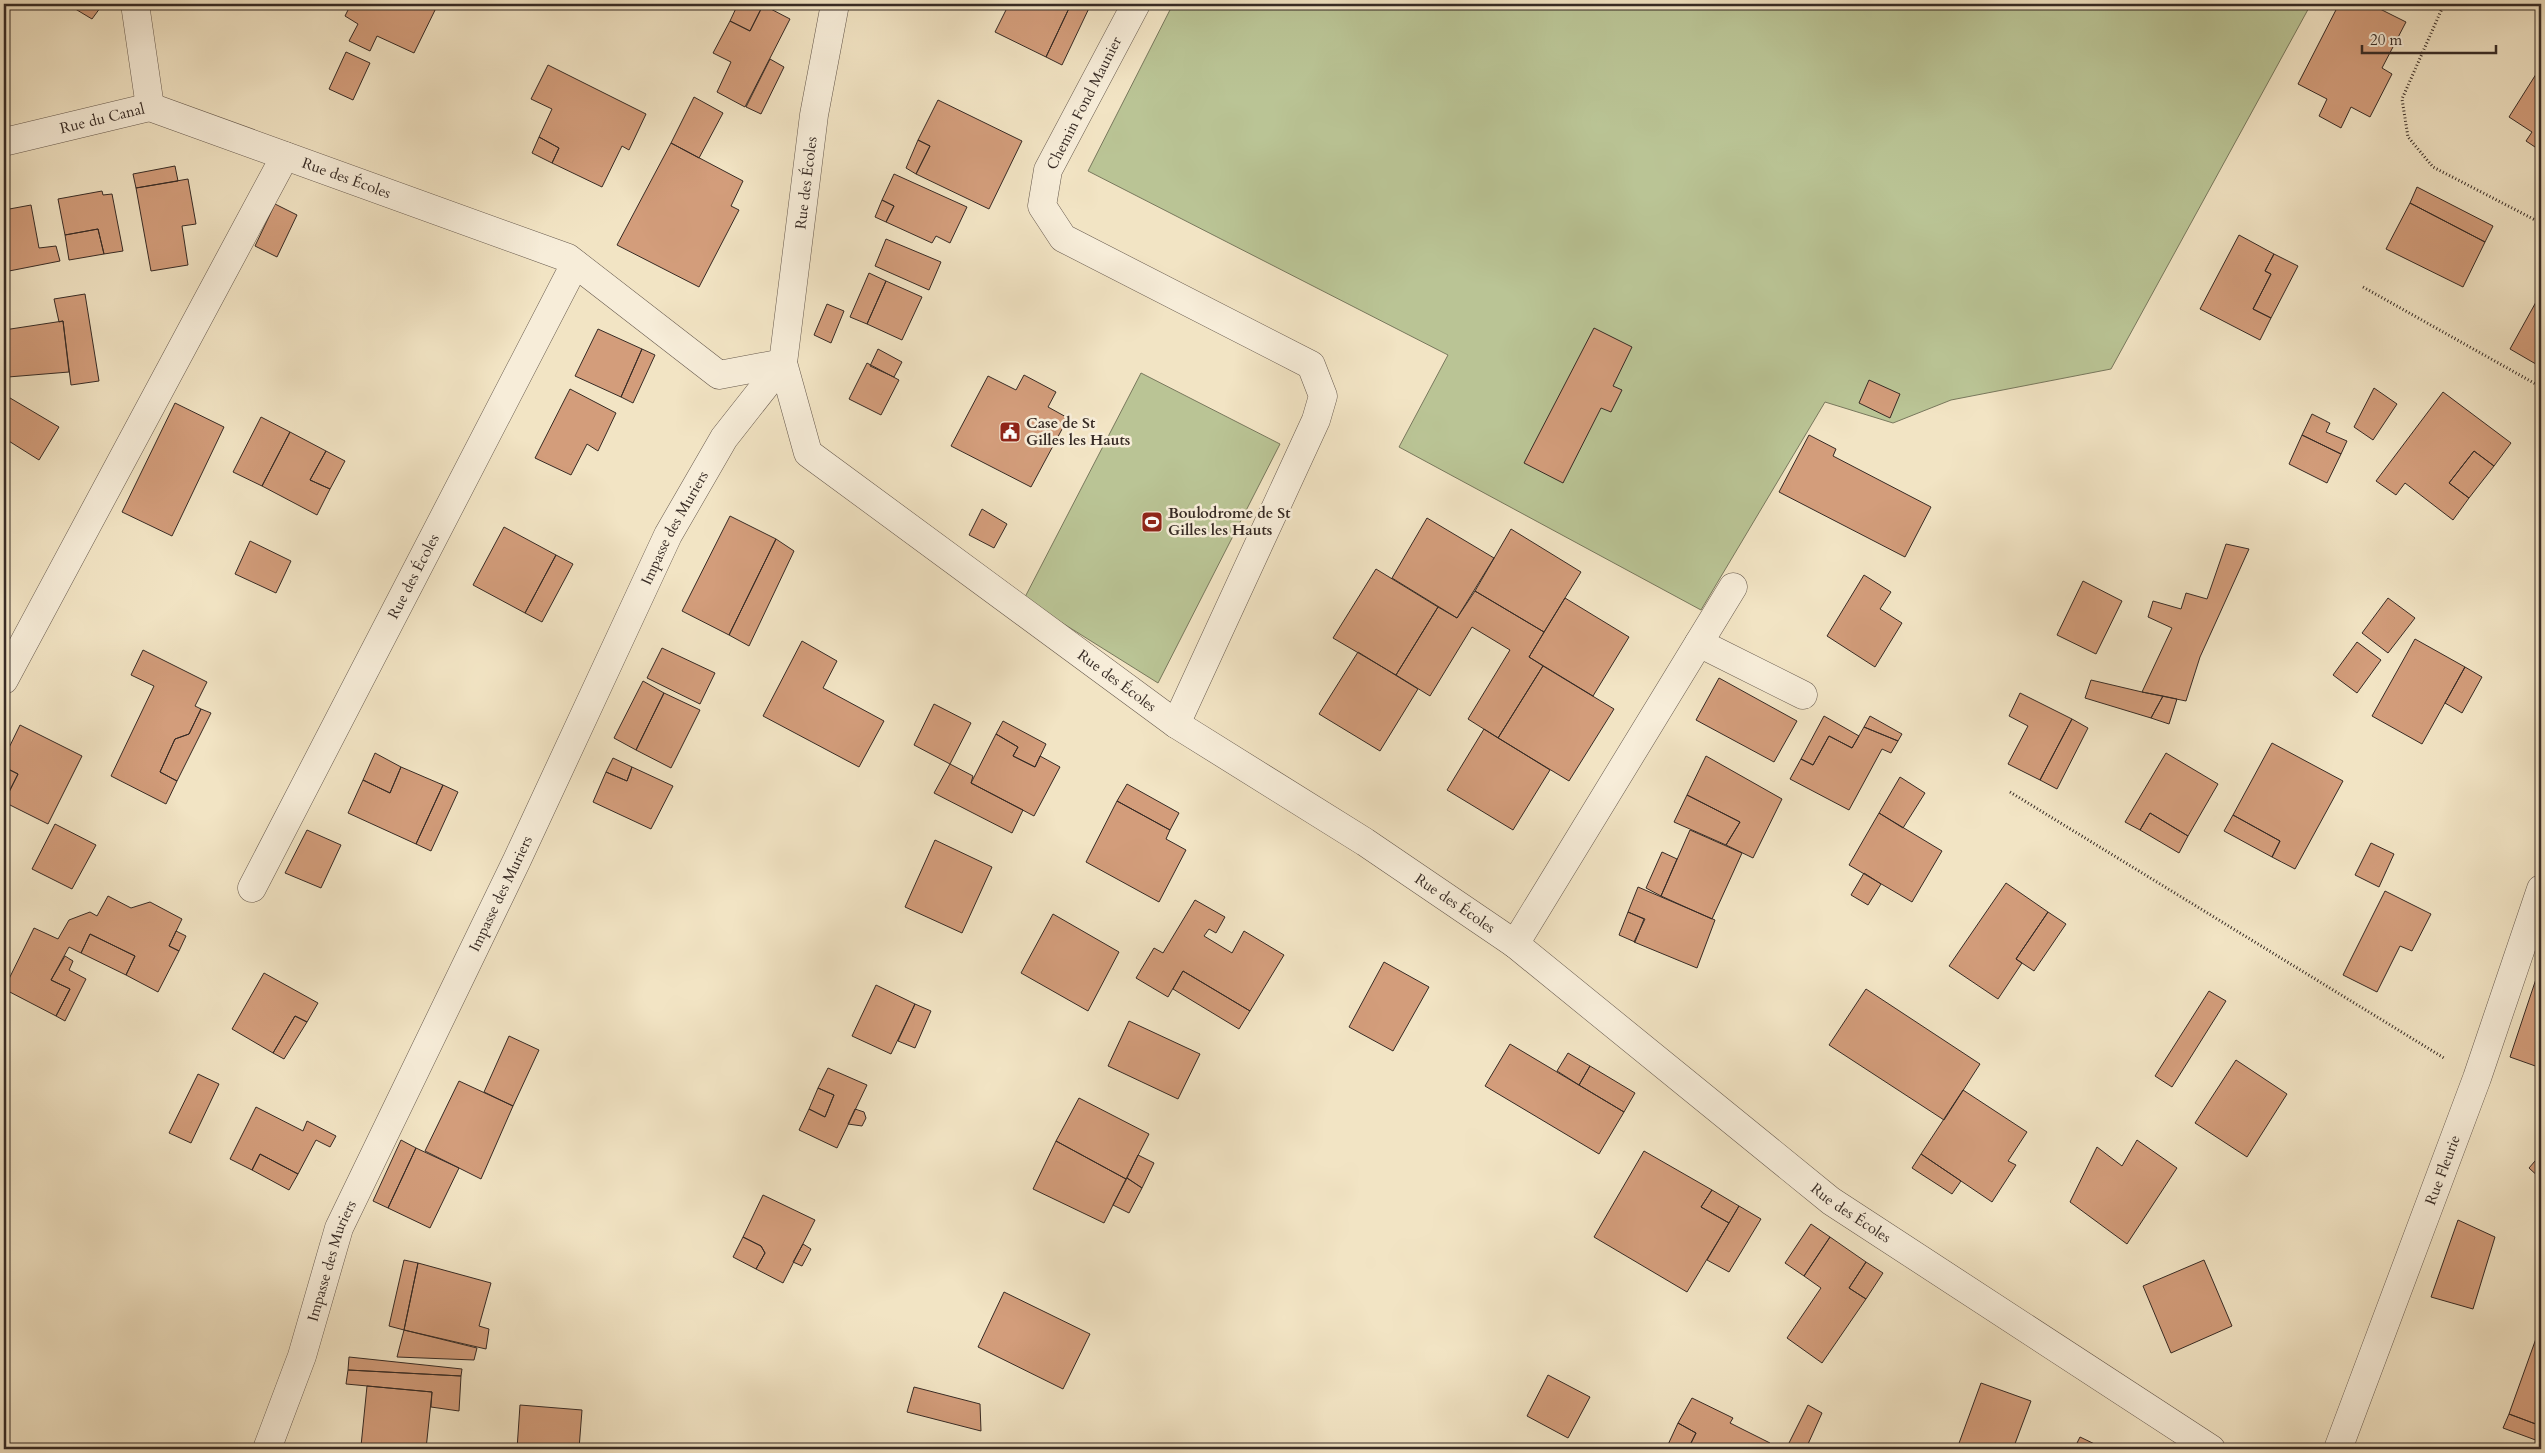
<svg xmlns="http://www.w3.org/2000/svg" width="2545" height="1453" font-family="Cardo,serif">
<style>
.green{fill:#bac495;stroke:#78785d}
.building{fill:#d39d7b;stroke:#372b25}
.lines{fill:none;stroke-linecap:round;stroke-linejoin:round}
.minor-casing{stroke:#66594d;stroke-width:29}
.path{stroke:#372b25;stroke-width:3;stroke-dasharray:1 2.5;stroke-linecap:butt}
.minor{stroke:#f7edd9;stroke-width:28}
.labels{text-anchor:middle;stroke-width:5;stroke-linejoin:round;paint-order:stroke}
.street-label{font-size:15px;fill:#372b25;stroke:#f7edd9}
.poi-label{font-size:15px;font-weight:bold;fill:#372b25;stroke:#f7edd9;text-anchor:start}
</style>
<rect width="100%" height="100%" fill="#f2e4c4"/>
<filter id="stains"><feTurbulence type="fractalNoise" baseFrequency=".004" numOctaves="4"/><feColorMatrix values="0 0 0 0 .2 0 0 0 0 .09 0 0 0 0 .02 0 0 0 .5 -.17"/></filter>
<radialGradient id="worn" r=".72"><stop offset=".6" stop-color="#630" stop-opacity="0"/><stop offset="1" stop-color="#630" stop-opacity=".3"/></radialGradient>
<!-- green -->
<path class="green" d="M1173,4H2311L2111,369L1951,400L1893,423L1825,402L1701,610L1399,447L1448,355L1088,171Z
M1141,373L1280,444L1158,683L1024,599Z"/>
<!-- building -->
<path class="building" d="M67,4H103L92,19Z
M351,4H438L414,53L377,36L370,51L349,41L358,24L345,16Z
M738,4L763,5L750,31L730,21Z
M1009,4H1071L1046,57L995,32Z
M1071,4H1091L1062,65L1046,57Z
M2339,4H2381L2378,8L2406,22L2382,68L2392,74L2370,117L2351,107L2341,128L2319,116L2327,99L2298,84Z
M763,5L790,19L745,107L717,92L731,62L713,53L730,21L750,31Z
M346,52L370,63L353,100L329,89Z
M770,59L784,67L761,114L746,107Z
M548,65L646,114L629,150L622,146L602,187L552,163L559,148L539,137L552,109L531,99Z
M2538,71L2541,73V151L2526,141L2532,132L2509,117Z
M694,97L723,113L699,158L671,143Z
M938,100L1022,141L989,209L916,174L930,146L918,140Z
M539,137L559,148L552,163L532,153Z
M918,140L930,146L916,174L906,168Z
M671,143L743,181L731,206L739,210L699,287L617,245Z
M175,166L178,181L136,188L133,174Z
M894,174L967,207L950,243L936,236L932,243L886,222L894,206L882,200Z
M188,179L196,224L182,226L188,265L151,271L136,188Z
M2417,187L2493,226L2485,242L2410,203Z
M102,191L103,195L112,194L123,251L104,254L98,229L65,235L58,199Z
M882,200L894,206L886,222L875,217Z
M2410,203L2485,242L2463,287L2386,249Z
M275,204L297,215L277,257L255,246Z
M31,205L39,248L56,246L60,261L4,272V210Z
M98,229L104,254L69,260L65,235Z
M2239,235L2274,254L2265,271L2271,274L2253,309L2271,318L2260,340L2200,309Z
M886,239L941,262L929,290L875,266Z
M2274,254L2298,266L2271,318L2253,309L2271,274L2265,271Z
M869,273L886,281L867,324L850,317Z
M886,281L922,297L902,340L867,324Z
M2541,293V367L2510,349Z
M85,294L99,381L71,385L63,321L59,322L54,299Z
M827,304L844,311L831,343L814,335Z
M63,321L69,372L8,377L4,352V330Z
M1594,328L1632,347L1613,386L1622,390L1611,412L1601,408L1563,483L1524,463Z
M598,329L642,349L621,397L575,376Z
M642,349L655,355L633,403L621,397Z
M878,349L902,362L894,377L870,366Z
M867,363L899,380L881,415L849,399Z
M1024,375L1056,392L1048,407L1068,418L1031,487L951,446L988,376L1016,390Z
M1869,380L1900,394L1890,418L1859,403Z
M2374,388L2397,404L2373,440L2354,427Z
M570,389L616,413L598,451L587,444L571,475L535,458Z
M2443,392L2511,443L2494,466L2474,451L2449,483L2469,498L2453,520L2405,483L2396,495L2376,481Z
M5,395L59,427L39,460L4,438Z
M175,403L224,427L172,536L122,512Z
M2312,414L2330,423L2326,432L2347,441L2341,454L2302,435Z
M261,417L290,432L262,486L233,472Z
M290,432L326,451L310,480L330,489L317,515L262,486Z
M1809,435L1836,449L1833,456L1931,507L1905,557L1779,492Z
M2302,435L2341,454L2327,483L2289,464Z
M326,451L345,461L330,489L310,480Z
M2474,451L2494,466L2469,498L2449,483Z
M982,509L1007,524L994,548L969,535Z
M730,516L776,539L729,635L682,611Z
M1427,518L1494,558L1457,618L1392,578Z
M504,527L556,555L525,613L473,585Z
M1511,529L1581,572L1544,632L1475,591Z
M776,539L794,551L749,646L729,635Z
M250,541L291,561L276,593L235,574Z
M2226,544L2249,549L2200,657L2186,701L2142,692L2172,628L2148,617L2153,601L2181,609L2186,593L2207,599Z
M556,555L573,564L542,622L525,613Z
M1376,569L1438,607L1396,675L1333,638Z
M1864,575L1891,592L1880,609L1902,623L1875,667L1827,636Z
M2083,581L2122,601L2096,654L2057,635Z
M1475,591L1544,632L1529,657L1543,666L1498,738L1468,719L1510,650L1472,627L1430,696L1396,675L1438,607L1457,618Z
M1565,598L1629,637L1593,696L1529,657Z
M2388,598L2415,618L2388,653L2362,633Z
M2415,639L2465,667L2422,744L2372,716Z
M802,641L837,661L823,688L884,721L859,767L763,716Z
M2357,642L2381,660L2357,693L2333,675Z
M662,648L715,673L700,704L647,678Z
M143,650L207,682L195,706L201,709L189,734L175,739L160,772L177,781L166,804L111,776L154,686L131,675Z
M1358,652L1418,689L1380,751L1319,714Z
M1543,666L1614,709L1569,781L1498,738Z
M2465,667L2482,677L2462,713L2445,703Z
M1719,678L1797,721L1774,762L1696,720Z
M2091,680L2142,692L2163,696L2151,718L2085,698Z
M643,681L664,693L636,750L614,738Z
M664,693L700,710L671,768L636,750Z
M2020,693L2072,719L2040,780L2008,764L2028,726L2009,716Z
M2163,696L2177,699L2169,724L2151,718Z
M934,704L971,723L950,764L914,745Z
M201,709L211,713L177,781L160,772L175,739L189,734Z
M1824,716L1859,736L1852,748L1829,736L1813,765L1801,759Z
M1870,716L1902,734L1898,741L1864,727Z
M2072,719L2088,728L2057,789L2040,780Z
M1003,721L1046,744L1035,767L1013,756L1018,747L996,734Z
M20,725L82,756L48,824L4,802L18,774L4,767V758Z
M1864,727L1898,741L1891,753L1882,749L1849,810L1790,779L1801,759L1813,765L1829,736L1852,748Z
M1484,729L1550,770L1513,830L1447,790Z
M996,734L1018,747L1013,756L1035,767L1040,756L1060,767L1034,816L971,783Z
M2272,743L2343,781L2295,869L2272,857L2280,841L2233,815Z
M375,753L401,767L390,793L363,780Z
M2166,753L2218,784L2188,836L2150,813L2140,830L2125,822Z
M1706,756L1782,799L1753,858L1726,845L1740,822L1687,795Z
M613,758L632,767L627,781L606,772Z
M950,764L973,776L971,783L1023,810L1012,833L934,793Z
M4,767L18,774L4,802Z
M401,767L443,785L416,844L348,813L363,780L390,793Z
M632,767L673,786L651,829L593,802L606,772L627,781Z
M1900,777L1925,793L1903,828L1879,813Z
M1127,784L1179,813L1170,830L1117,801Z
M443,785L458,792L431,851L416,844Z
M1687,795L1740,822L1726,845L1674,822Z
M1117,801L1170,830L1166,839L1186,850L1159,902L1086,862Z
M1879,813L1942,851L1912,902L1849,865Z
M2150,813L2188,836L2179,853L2140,830Z
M2233,815L2280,841L2272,857L2224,831Z
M55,824L96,845L72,889L32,869Z
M307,830L341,845L321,888L285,873Z
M1690,830L1742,853L1712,919L1661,896Z
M935,840L992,867L962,933L905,907Z
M2371,843L2394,854L2379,887L2355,875Z
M1662,852L1677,859L1661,896L1646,888Z
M1864,873L1881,884L1868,905L1851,895Z
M2006,883L2048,912L2016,959L2022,963L1998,999L1949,966Z
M1638,887L1715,920L1697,968L1634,942L1645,919L1628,912Z
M2385,891L2431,914L2412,951L2400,946L2377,992L2343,975Z
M108,896L131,908L150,902L182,919L169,946L179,951L158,992L126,975L135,956L90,934L81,953L69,947L51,980L70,989L56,1016L4,989L34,928L58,939L69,920L90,912L97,916Z
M1195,900L1225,917L1216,933L1209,929L1204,936L1232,953L1244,931L1284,955L1250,1011L1183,971L1168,997L1136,978L1154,948L1163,953Z
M1628,912L1644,919L1635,942L1619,935Z
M2048,912L2066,924L2034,971L2016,959Z
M1053,914L1119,952L1088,1011L1021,973Z
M176,931L186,936L179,951L169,946Z
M90,934L135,956L126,975L81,953Z
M65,956L73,961L69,970L86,979L65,1021L56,1016L70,989L51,980Z
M1384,962L1429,987L1393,1051L1349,1027Z
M2541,964V1068L2510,1057Z
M1183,971L1250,1011L1239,1029L1173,989Z
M264,973L318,1003L307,1022L295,1016L273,1053L232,1029Z
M876,985L915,1004L891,1054L852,1036Z
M1866,989L1980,1064L1944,1120L1829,1045Z
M2209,991L2226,1001L2172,1087L2155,1076Z
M915,1004L931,1011L915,1048L898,1041Z
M295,1016L307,1022L284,1059L273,1053Z
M1129,1021L1200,1054L1178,1099L1108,1066Z
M509,1036L539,1050L513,1106L484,1092Z
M1510,1044L1624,1112L1599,1154L1485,1086Z
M1568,1053L1590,1066L1579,1085L1557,1071Z
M2236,1060L2287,1094L2247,1157L2195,1123Z
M1590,1066L1635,1093L1624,1112L1579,1085Z
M828,1068L867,1085L837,1148L799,1130L809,1109L825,1117L834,1095L818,1088Z
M198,1074L219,1084L191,1143L169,1133Z
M459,1081L513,1106L481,1179L425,1151Z
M818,1088L834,1095L825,1117L809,1109Z
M1963,1090L2027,1132L2008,1161L2016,1165L1992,1202L1921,1154Z
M1079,1098L1149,1134L1126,1179L1056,1141Z
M256,1107L303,1131L307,1121L336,1136L330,1147L316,1140L298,1174L260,1154L252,1170L230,1159Z
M855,1109L864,1112L866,1118L862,1126L848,1124Z
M401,1140L416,1148L388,1208L373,1201Z
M2137,1140L2177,1168L2127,1244L2070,1202L2097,1147L2122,1166Z
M1056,1141L1126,1179L1104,1223L1033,1189Z
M416,1148L459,1168L430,1228L388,1208Z
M1644,1151L1712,1190L1701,1207L1729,1223L1687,1292L1594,1237Z
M260,1154L298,1174L289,1190L252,1170Z
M1921,1154L1961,1181L1952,1194L1912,1168Z
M2541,1154V1179L2529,1168Z
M1138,1155L1154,1163L1142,1188L1127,1178Z
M1127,1178L1142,1188L1129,1213L1113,1205Z
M1712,1190L1739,1206L1729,1223L1701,1207Z
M763,1195L815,1220L783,1283L756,1269L765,1253L761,1246L743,1237Z
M1739,1206L1761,1219L1729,1272L1707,1260Z
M2458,1220L2495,1237L2473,1309L2431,1297Z
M1811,1224L1830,1237L1804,1276L1785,1263Z
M743,1237L761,1246L765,1253L756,1269L733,1257Z
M1830,1237L1866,1262L1849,1288L1866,1299L1822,1363L1787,1338L1821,1288L1804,1276Z
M803,1244L811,1249L802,1266L793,1262Z
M404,1260L418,1263L404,1330L389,1326Z
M2204,1260L2232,1326L2171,1353L2143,1286Z
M1866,1262L1883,1273L1866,1299L1849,1288Z
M418,1263L491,1283L479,1326L489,1329L486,1349L404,1330Z
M1004,1292L1090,1334L1063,1389L978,1347Z
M404,1330L477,1348L474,1360L397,1357Z
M2538,1333L2541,1334V1426L2509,1414Z
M349,1357L462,1369L461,1376L348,1370Z
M348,1370L461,1376L459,1411L431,1407L432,1392L346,1384Z
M1548,1375L1590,1397L1568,1438L1527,1416Z
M1981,1383L2031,1401L2013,1449H1968L1958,1446Z
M367,1386L432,1392L426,1449L361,1446Z
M914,1387L980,1404L981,1431L907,1412Z
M1692,1398L1733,1418L1730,1423L1770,1443L1766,1449H1688L1696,1433L1678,1423Z
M520,1405L582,1410L579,1449H517Z
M1808,1405L1822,1413L1808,1444L1818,1449H1786Z
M2509,1414L2541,1426V1442L2503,1428Z
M1678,1423L1696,1433L1688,1449H1666Z
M2080,1437L2105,1449H2074Z"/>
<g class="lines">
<!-- minor casing -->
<g class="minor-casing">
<g id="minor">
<path d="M135,4L150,107"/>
<path id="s1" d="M835,4L814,115L783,363L808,453L1176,724L1365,842L1515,944L1831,1201L2211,1449"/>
<path d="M1136,4L1048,170L1042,206L1063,238L1311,365L1323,396L1316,420L1176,724"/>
<path id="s2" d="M4,142L150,107L568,258L719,375L783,363"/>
<path d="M1699,643L1803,695"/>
<path d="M4,680L285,156"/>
<path id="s3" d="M252,888L575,264"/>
<path d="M1515,944L1733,587"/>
<path id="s4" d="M267,1449L302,1356L339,1228L517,860L668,535L724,438L783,363"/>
<path id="s5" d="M2338,1449L2477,1078L2541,889"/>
</g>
</g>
<!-- path -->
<path class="path" d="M2444,4L2402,99L2408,137L2433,167L2541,223
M2363,287L2541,387
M2010,792L2444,1058"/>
<!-- minor -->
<use href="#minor" class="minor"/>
</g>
<!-- icons -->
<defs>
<g id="civic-square" transform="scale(1.125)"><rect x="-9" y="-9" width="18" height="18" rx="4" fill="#8f2418" stroke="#f7edd9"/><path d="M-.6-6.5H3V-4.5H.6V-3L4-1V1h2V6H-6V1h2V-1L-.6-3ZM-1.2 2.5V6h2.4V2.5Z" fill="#fff"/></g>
<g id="stadium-square" transform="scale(1.125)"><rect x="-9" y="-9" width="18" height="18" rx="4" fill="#8f2418" stroke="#f7edd9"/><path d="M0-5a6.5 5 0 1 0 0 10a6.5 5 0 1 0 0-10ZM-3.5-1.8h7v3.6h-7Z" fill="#fff"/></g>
</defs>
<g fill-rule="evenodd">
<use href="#civic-square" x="1010" y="432"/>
<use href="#stadium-square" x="1152" y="522"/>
</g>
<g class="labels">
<!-- street labels -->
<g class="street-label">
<text transform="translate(1084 103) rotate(-63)" y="5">Chemin Fond Maunier</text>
<text dy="5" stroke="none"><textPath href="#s2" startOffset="101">Rue du Canal</textPath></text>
<text dy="5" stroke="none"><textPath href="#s2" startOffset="359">Rue des Écoles</textPath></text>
<text transform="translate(806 183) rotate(-83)" y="5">Rue des Écoles</text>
<text dy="5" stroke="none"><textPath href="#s4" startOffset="1009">Impasse des Muriers</textPath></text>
<text dy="5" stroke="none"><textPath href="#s3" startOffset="351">Rue des Écoles</textPath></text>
<text dy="5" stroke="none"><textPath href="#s1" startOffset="840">Rue des Écoles</textPath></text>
<text dy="5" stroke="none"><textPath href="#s4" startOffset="604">Impasse des Muriers</textPath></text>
<text dy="5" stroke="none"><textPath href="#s1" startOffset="1245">Rue des Écoles</textPath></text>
<text dy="5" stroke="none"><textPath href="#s5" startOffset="298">Rue Fleurie</textPath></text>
<text dy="5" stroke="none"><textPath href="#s1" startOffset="1748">Rue des Écoles</textPath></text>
<text dy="5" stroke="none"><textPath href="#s4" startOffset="199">Impasse des Muriers</textPath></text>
</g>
<!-- poi labels -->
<g class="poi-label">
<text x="1026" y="428">Case de St<tspan x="1026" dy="17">Gilles les Hauts</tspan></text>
<text x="1168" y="518">Boulodrome de St<tspan x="1168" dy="17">Gilles les Hauts</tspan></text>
</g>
</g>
<!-- margin -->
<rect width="2545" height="1453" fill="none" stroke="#f2e4c4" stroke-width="20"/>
<rect x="5" y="5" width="2535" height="1443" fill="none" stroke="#372b25" stroke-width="2.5"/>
<rect x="10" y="10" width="2525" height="1433" fill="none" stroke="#372b25"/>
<!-- scale -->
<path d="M2362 45v8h134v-8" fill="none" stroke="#372b25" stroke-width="2.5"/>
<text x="2370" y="45" font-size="15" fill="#372b25" stroke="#f7edd9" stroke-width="4" paint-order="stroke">20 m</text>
<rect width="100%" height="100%" filter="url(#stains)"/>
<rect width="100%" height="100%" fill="url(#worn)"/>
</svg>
